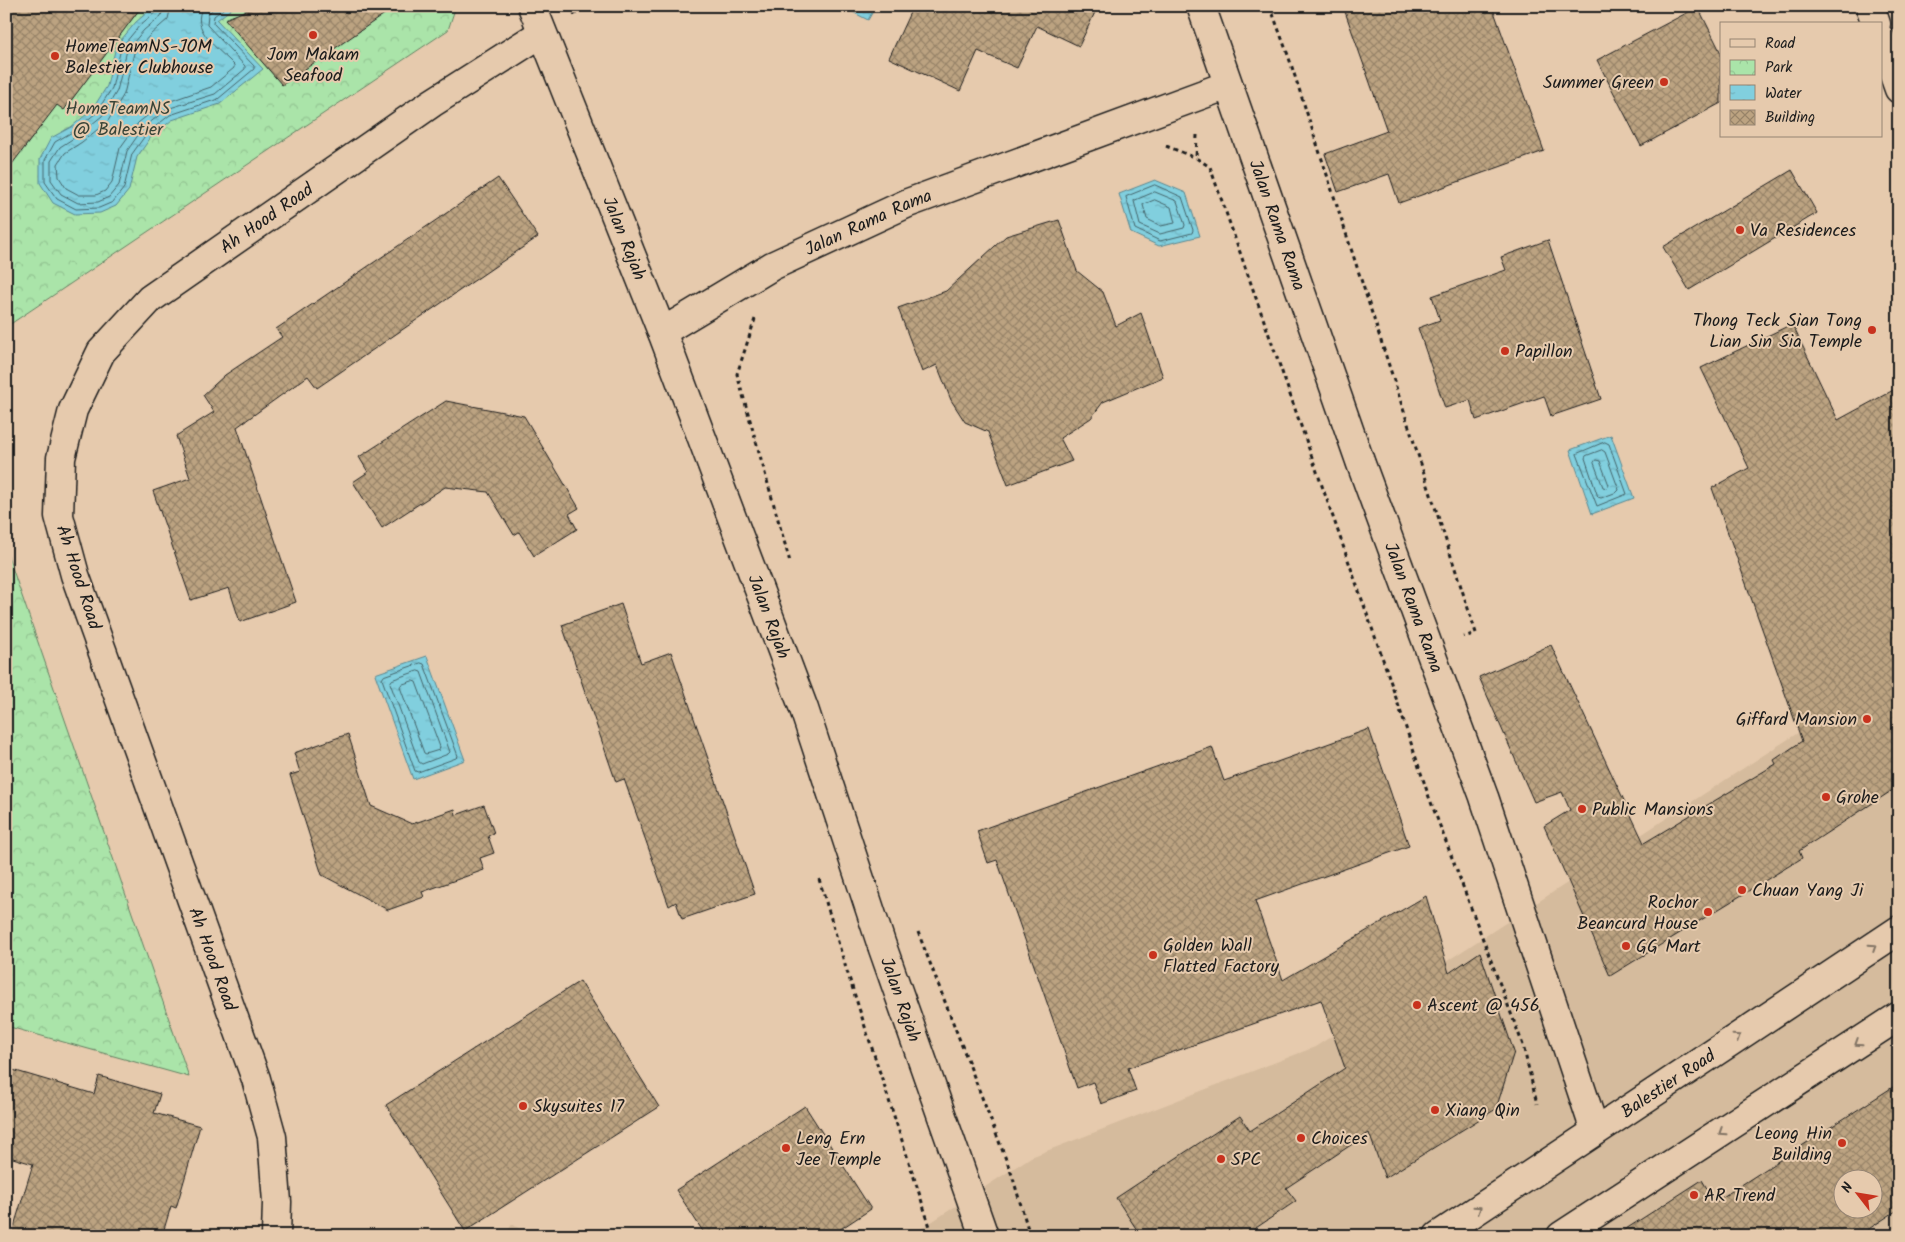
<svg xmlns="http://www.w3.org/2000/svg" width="1905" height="1242" font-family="Kalam,sans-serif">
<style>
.built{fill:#d5bb9d;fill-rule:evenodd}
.park{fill:url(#park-crowns);stroke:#638062}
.water{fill:url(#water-ripples);stroke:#598790}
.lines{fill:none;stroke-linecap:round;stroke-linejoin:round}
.shore{stroke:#44646a;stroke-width:1}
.building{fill:url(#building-cross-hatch);stroke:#1c1c1c;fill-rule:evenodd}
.minor-casing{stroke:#1c1c1c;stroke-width:31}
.major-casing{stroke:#1c1c1c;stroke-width:31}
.path{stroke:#1c1c1c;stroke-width:3;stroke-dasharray:4 4;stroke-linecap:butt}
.minor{stroke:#e6caad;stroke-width:28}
.major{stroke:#e6caad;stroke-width:28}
.oneway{stroke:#817364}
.poi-dot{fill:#c8321e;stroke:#e6caad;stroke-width:2}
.labels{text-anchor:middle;stroke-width:4;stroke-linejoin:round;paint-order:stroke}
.poi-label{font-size:18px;fill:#1c1c1c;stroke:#e6caad;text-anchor:start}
.park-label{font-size:18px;fill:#384438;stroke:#e6caad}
.street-label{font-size:18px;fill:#1c1c1c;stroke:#e6caad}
</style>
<defs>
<pattern id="park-crowns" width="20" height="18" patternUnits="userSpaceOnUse" patternTransform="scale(1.25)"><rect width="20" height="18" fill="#aae4a9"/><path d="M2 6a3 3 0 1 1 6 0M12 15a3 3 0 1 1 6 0" fill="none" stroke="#92c391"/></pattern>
<pattern id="water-ripples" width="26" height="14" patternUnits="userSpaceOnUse" patternTransform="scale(1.25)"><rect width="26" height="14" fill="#81cfde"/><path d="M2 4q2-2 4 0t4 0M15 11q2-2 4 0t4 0" fill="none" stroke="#6fb1be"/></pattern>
<pattern id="building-cross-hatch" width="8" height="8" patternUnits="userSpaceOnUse" patternTransform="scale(1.25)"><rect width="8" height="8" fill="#bca381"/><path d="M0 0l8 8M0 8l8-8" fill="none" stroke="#988469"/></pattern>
</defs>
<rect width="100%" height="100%" fill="#e6caad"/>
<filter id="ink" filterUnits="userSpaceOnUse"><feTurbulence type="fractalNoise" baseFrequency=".02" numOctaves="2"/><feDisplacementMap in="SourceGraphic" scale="10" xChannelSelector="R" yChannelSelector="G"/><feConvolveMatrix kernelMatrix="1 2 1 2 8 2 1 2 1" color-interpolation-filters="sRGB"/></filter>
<g filter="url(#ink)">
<!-- built -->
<path class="built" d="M1899,667V1236H910L1031,1157L1315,1047ZM1842,1180H1872V1210H1842Z
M512,1224L531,1236H505Z"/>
<!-- park -->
<path class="park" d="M6,6H456L448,30L6,327Z
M6,550L189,1077L6,1026Z"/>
<!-- water -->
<path class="water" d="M155,6H235L217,20L263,69L220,104L172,120L151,137L137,157L129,190L116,206L100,213L75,214L53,203L40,183V159L51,138L71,127L92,110L107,86L116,46L136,22Z
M841,6H876L868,20Z
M1155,180L1186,193L1200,236L1159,246L1131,233L1119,194Z
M1611,435L1634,498L1592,514L1570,450Z
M427,656L465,760L413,779L375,674Z"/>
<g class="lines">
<!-- shore -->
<path class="shore" d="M158,6L156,12L140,25L121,48L112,88L96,113L74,131L55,142L45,160V182L57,199L76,209L99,208L113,202L124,188L132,154L147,133L170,115L218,99L254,69V66L213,23L214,16L227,6
M164,6L161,16L144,30L127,50L117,91L102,116L77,136L60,147L51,161V180L61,194L78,203L98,202L109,197L119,185L127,151L143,128L167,109L215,94L245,69V66L207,25L208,14L216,6
M171,6L168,19L150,35L134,53L124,94L108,121L82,142L65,153L58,164L59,177L66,188L79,195H96L105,191L112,182L120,148L138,123L162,104L211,87L234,68V65C220,50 187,28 204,6
M1155,185L1182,197L1193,230L1192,233L1160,241L1135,229L1126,197Z
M1155,192L1177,201L1185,225L1184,228L1160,234L1140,225L1134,201Z
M1155,200L1171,207L1175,223L1161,226L1147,219L1143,205Z
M1605,442L1609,444L1627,494L1597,506L1577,454Z
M1602,450L1605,452L1619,490L1617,492L1601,498L1598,497L1585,458L1586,456Z
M1596,460L1600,461L1609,485L1607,488L1603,487L1594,463Z
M421,663L424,664L458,756L456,758L418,772L415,771L382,679L384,676Z
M418,671L421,672L450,752L448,754L422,764L419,762L390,683L392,680Z
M413,681L416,682L440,747L439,750L426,754L424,753L400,687L401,685Z"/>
</g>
<!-- building -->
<path class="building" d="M6,6H142L64,110L57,105L6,172Z
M257,6H396L282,85L225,19Z
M913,6H1098L1079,46L1037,26L1017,68L978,51L960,91L889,58Z
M1343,6H1492L1544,151L1399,203L1389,174L1338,192L1325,154L1387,131Z
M1698,7L1721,53V103L1641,146L1597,60Z
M1792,170L1817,213L1689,290L1663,247Z
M498,178L538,237L317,388L308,376L237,427L296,602L240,622L229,588L191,600L153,491L190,478L176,436L214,412L203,395L225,375L282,337L276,329Z
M1059,220L1077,271L1103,292L1116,326L1141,313L1163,377L1103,402L1091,418L1060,438L1072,461L1008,485L988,432L965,422L951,400L937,365L922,372L898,308L946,291L1006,236Z
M1548,240L1601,399L1551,416L1544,396L1476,420L1470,400L1445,408L1418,328L1440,320L1432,296L1506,270L1501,257Z
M1792,324L1838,420L1899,387V786L1799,851L1802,858L1610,976L1544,826L1570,810L1562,792L1534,802L1479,677L1551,645L1644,843L1776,764L1774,760L1802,741L1712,488L1749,468L1701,368Z
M446,401L524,416L579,508L569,514L577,529L534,556L519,532L514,535L488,492L445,487L382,528L353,482L368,472L359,457Z
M621,604L641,663L671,652L755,894L682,919L676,902L669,906L624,779L616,782L562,625Z
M1369,729L1409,846L1255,901L1283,980L1426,896L1449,973L1480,952L1514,1052L1496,1109L1385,1178L1369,1133L1286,1188L1296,1201L1244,1236H1141L1116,1198L1240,1116L1250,1131L1345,1068L1321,1000L1128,1068L1136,1091L1101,1104L1093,1082L1077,1088L997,860L988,863L977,831L1212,747L1224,781Z
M348,734L371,806L412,824L455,809L456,815L484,805L494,833L488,836L494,853L480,858L484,870L422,892L424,897L388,910L322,875L290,775L300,772L294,753Z
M580,981L659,1107L465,1231L386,1105Z
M6,1068L94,1094L99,1076L160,1094L154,1113L200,1126L176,1208L171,1206L162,1236H11L33,1164L6,1156Z
M1899,1083V1209L1858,1236H1615L1702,1180L1715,1202ZM1842,1180H1872V1210H1842Z
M805,1106L871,1209L830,1236H706L676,1190Z"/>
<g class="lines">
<!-- minor casing -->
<g class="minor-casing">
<g id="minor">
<path id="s1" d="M532,6L662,332L804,709L881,943L984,1236"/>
<path id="s2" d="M1201,6L1361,464L1484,797L1595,1131"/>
<path d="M1870,6L1876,24"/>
<path d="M1881,39L1899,89"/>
<path id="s3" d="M662,332L772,266L908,203L1228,85"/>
<path id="s4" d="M276,1236L277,1202L272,1137L256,1079L75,575L59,516L61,458L73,410L101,352L150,299L432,103L542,33"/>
</g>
</g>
<!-- major casing -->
<g class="major-casing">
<g id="major">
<path id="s5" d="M1438,1236L1899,930"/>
<path d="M1561,1236L1899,1016"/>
</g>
</g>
<!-- path -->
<path class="path" d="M1270,6L1289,58L1476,633L1464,637
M573,15L588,6
M1197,135L1196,158L1210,167L1386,668L1429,797L1523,1045L1537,1104
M1166,146L1196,158
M755,319L737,374L790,562
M819,879L845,965L933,1236
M918,932L1012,1175L1030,1236"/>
<!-- minor -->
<use href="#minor" class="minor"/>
<!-- major -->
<use href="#major" class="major"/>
</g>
<!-- one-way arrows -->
<defs><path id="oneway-chevron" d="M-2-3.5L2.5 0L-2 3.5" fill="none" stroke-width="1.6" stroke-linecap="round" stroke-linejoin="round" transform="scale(1.25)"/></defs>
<g class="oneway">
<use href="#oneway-chevron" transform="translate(1873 947) rotate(-33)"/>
<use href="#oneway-chevron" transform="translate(1737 1037) rotate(-33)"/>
<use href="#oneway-chevron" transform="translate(1858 1043) rotate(147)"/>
<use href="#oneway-chevron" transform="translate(1722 1132) rotate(147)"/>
<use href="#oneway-chevron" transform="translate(1478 1209) rotate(-34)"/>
</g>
</g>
<!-- markers -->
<g class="poi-dot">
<circle cx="313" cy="35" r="5"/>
<circle cx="55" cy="56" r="5"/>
<circle cx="1664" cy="82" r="5"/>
<circle cx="1740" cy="230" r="5"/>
<circle cx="1872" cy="330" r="5"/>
<circle cx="1505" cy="351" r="5"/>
<circle cx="1867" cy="719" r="5"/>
<circle cx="1826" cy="797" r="5"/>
<circle cx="1582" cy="809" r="5"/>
<circle cx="1742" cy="890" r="5"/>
<circle cx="1708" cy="912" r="5"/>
<circle cx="1626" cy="946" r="5"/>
<circle cx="1153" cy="955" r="5"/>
<circle cx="1417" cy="1005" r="5"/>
<circle cx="523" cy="1106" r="5"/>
<circle cx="1435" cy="1110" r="5"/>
<circle cx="1301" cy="1138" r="5"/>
<circle cx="1842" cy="1143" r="5"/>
<circle cx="786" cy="1148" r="5"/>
<circle cx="1221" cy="1159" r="5"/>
<circle cx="1694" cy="1195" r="5"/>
</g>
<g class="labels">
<!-- poi labels -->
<g class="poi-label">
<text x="65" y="52">HomeTeamNS-JOM<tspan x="65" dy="21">Balestier Clubhouse</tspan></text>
<text x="313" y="60" text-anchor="middle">Jom Makam<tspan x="313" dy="21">Seafood</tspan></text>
<text x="1654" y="88" text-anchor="end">Summer Green</text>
<text x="1750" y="236">Va Residences</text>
<text x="1862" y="326" text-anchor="end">Thong Teck Sian Tong<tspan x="1862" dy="21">Lian Sin Sia Temple</tspan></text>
<text x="1515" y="357">Papillon</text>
<text x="1857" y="725" text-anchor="end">Giffard Mansion</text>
<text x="1836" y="803">Grohe</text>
<text x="1592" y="815">Public Mansions</text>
<text x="1752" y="896">Chuan Yang Ji</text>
<text x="1698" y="908" text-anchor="end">Rochor<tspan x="1698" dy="21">Beancurd House</tspan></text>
<text x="1163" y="951">Golden Wall<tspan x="1163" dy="21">Flatted Factory</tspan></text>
<text x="1636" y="952">GG Mart</text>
<text x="1427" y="1011">Ascent @ 456</text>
<text x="533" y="1112">Skysuites 17</text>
<text x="1445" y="1116">Xiang Qin</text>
<text x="1832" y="1139" text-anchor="end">Leong Hin<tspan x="1832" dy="21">Building</tspan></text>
<text x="796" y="1144">Leng Ern<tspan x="796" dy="21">Jee Temple</tspan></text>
<text x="1311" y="1144">Choices</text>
<text x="1231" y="1165">SPC</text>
<text x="1704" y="1201">AR Trend</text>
</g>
<!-- park labels -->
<g class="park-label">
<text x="118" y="114">HomeTeamNS<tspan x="118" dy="21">@ Balestier</tspan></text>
</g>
<!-- street labels -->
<g class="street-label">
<text dy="6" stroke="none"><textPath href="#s4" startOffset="1142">Ah Hood Road</textPath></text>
<text dy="6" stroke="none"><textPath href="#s3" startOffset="234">Jalan Rama Rama</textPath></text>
<text dy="6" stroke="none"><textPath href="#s2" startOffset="232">Jalan Rama Rama</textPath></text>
<text dy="6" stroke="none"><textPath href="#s1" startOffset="250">Jalan Rajah</textPath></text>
<text transform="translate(79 577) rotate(72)" y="6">Ah Hood Road</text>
<text dy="6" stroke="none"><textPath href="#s2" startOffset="638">Jalan Rama Rama</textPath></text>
<text dy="6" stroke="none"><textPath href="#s1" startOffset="655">Jalan Rajah</textPath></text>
<text transform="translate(213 959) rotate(70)" y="6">Ah Hood Road</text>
<text dy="6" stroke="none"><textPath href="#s1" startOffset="1060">Jalan Rajah</textPath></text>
<text dy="6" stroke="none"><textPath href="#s5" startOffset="276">Balestier Road</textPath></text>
</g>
</g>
<!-- margin -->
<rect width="1905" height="1242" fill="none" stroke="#e6caad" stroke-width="25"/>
<rect x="12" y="12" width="1880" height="1217" fill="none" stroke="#1c1c1c" stroke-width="2" filter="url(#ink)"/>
<!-- legend -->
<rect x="1720" y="22" width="162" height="115" fill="#e6caad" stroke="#958473"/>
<rect x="1730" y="39" width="25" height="8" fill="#e6caad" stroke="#958473"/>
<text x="1765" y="48" font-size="15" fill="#1c1c1c">Road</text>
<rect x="1730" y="60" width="25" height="15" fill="url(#park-crowns)" stroke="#958473"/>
<text x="1765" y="72" font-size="15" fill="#1c1c1c">Park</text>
<rect x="1730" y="85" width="25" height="15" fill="url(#water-ripples)" stroke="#958473"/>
<text x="1765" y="98" font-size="15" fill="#1c1c1c">Water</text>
<rect x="1730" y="110" width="25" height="15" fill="url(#building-cross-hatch)" stroke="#958473"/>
<text x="1765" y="122" font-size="15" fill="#1c1c1c">Building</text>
<!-- north arrow -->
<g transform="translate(1858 1194) rotate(301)"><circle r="24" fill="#e6caad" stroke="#958473"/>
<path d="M0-4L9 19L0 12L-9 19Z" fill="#c8321e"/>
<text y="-8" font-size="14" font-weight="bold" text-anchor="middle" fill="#1c1c1c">N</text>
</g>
</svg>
